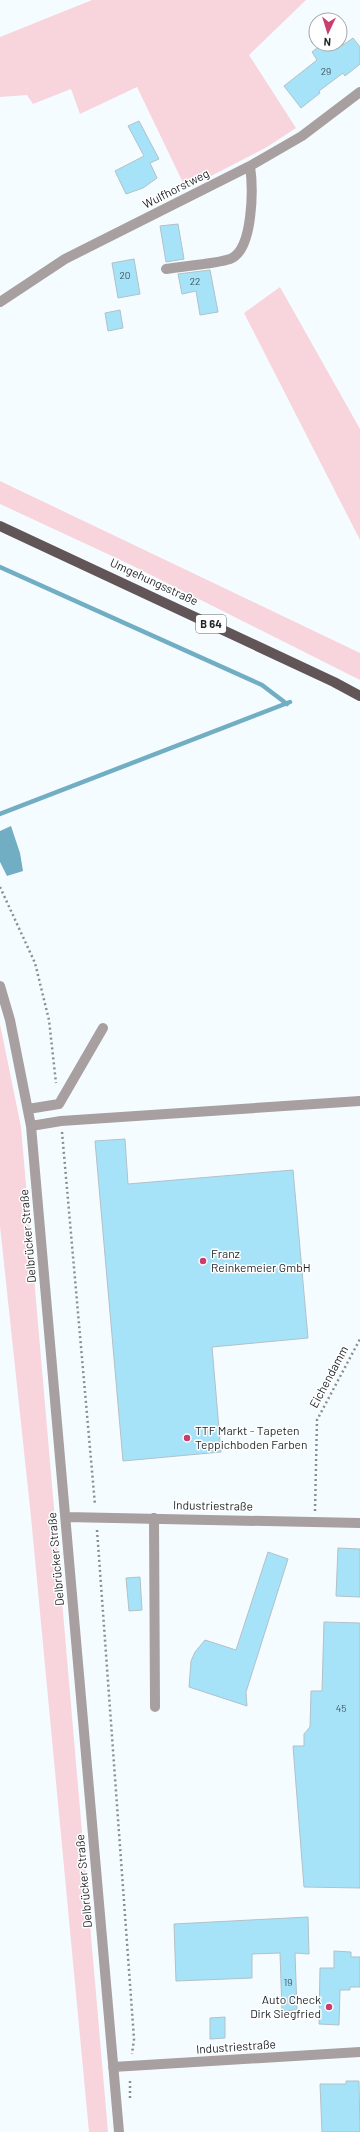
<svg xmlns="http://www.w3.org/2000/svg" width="360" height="2132" font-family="Barlow,sans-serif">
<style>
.green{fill:#f8d5dc}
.water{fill:#72aec3}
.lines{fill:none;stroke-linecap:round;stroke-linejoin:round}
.stream{stroke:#72aec3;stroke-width:4.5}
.building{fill:#a6e3f9;stroke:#b1c1c8}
.path{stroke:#888f92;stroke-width:2.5;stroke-dasharray:2 3;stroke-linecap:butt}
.minor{stroke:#a79fa0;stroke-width:10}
.major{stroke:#615557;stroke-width:10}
.poi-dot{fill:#ca3d6c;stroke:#fff;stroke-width:1.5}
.labels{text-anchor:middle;stroke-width:3;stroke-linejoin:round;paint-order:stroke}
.number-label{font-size:10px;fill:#40545c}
.shield{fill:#fff;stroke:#626668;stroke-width:1}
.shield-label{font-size:11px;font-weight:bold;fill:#1e2427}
.street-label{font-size:12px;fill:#1e2427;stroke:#fff}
.poi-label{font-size:12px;fill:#1e2427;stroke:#fff;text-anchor:start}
</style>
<rect width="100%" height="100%" fill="#f5fcff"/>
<!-- green -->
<path class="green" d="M92,0H306L249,55L296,128L267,147L186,189L137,87L80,114L71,89L33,104L27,95L0,97V37Z
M280,287L360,429V540L244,313Z
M0,481L360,653V680L127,563L0,504Z
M0,1024L21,1127L108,2132H89L31,1517L0,1226Z"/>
<!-- water -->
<path class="water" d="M11,826L20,853L23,871L7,876L0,862V831Z"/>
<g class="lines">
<!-- stream -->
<path class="stream" d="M0,567L262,685L287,704
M0,814L290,702"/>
</g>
<!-- building -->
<path class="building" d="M353,38L360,47V64L345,76L343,73L319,91L320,93L301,108L284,86L317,60L312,52L322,44L343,45Z
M139,121L159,159L150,163L157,178L143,188L126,194L115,171L144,156L128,126Z
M178,224L184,259L166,262L160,226Z
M134,259L140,294L118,298L112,263Z
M210,270L218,312L200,315L196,291L182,294L178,274Z
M120,310L123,328L108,331L105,313Z
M125,1139L128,1184L293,1170L308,1338L212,1347L221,1452L123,1461L95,1141Z
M338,1548L360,1549V1597L336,1596Z
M268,1552L288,1559L246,1692L247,1706L189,1687L191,1661L195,1652L205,1640L236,1650Z
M140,1577L142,1610L129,1611L126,1578Z
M324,1622L360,1623V1888L304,1887L293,1746H304V1734L310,1727L311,1691H322Z
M308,1917L309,1954L295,1953L297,2010L282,2011L280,1953L252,1954V1978L176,1981L174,1924Z
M334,1951L351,1952V1957H360V1987H350V1990H340L339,2025L319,2024L320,1968H334Z
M225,2017V2038L210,2039V2018Z
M346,2081H359L360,2132H322L320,2084H346Z"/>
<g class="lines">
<!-- path -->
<path class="path" d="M0,887L35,963L49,1020L56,1083
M62,1132L95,1505
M315,1511L317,1420L360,1339
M97,1530L134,2039L132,2054
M130,2098V2079"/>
<!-- minor -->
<path class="minor" d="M166,269C183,266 215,264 230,259C254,250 253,186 250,166
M0,302L65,259L250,166L302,136L360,92
M0,986L10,1020L31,1126L119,2132
M28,1109L59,1104L103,1028
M31,1126L61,1121L360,1101
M66,1517L360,1523
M154,1518L155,1707
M113,2067L360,2052"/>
<!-- major -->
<path class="major" d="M0,526L334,682L360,696"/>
</g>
<!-- markers -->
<g class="poi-dot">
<circle cx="203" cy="1261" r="4"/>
<circle cx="187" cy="1438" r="4"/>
<circle cx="329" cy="2007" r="4"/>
</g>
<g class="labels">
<!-- number labels -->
<g class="number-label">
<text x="326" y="75">29</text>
<text x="125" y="279">20</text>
<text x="195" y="285">22</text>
<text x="341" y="1712">45</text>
<text x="288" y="1986">19</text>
</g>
<!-- shield labels -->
<rect class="shield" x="196" y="615" width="30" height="18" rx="3"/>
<g class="shield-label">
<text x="211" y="628">B 64</text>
</g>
<!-- street labels -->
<g class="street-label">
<text transform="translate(176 189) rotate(-27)" y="4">Wulfhorstweg</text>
<text transform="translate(154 582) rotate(25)" y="4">Umgehungsstraße</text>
<text transform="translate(28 1236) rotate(-95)" y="4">Delbrücker Straße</text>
<text transform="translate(329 1377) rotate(-62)" y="4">Eichendamm</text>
<text transform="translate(213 1506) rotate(1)" y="4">Industriestraße</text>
<text transform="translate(56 1559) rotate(-95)" y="4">Delbrücker Straße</text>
<text transform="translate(84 1881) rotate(-95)" y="4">Delbrücker Straße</text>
<text transform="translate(236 2047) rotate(-4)" y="4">Industriestraße</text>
</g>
<!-- poi labels -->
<g class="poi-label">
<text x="211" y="1258">Franz<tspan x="211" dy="14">Reinkemeier GmbH</tspan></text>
<text x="195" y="1435">TTF Markt - Tapeten<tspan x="195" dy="14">Teppichboden Farben</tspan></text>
<text x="321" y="2004" text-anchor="end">Auto Check<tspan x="321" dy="14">Dirk Siegfried</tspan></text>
</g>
</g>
<!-- north arrow -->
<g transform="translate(328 32) rotate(184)"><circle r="19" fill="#ffffff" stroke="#a5a7a9"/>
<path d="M0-3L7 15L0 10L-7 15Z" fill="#ca3d6c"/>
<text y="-6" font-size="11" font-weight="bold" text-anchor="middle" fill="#1e2427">N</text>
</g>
</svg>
